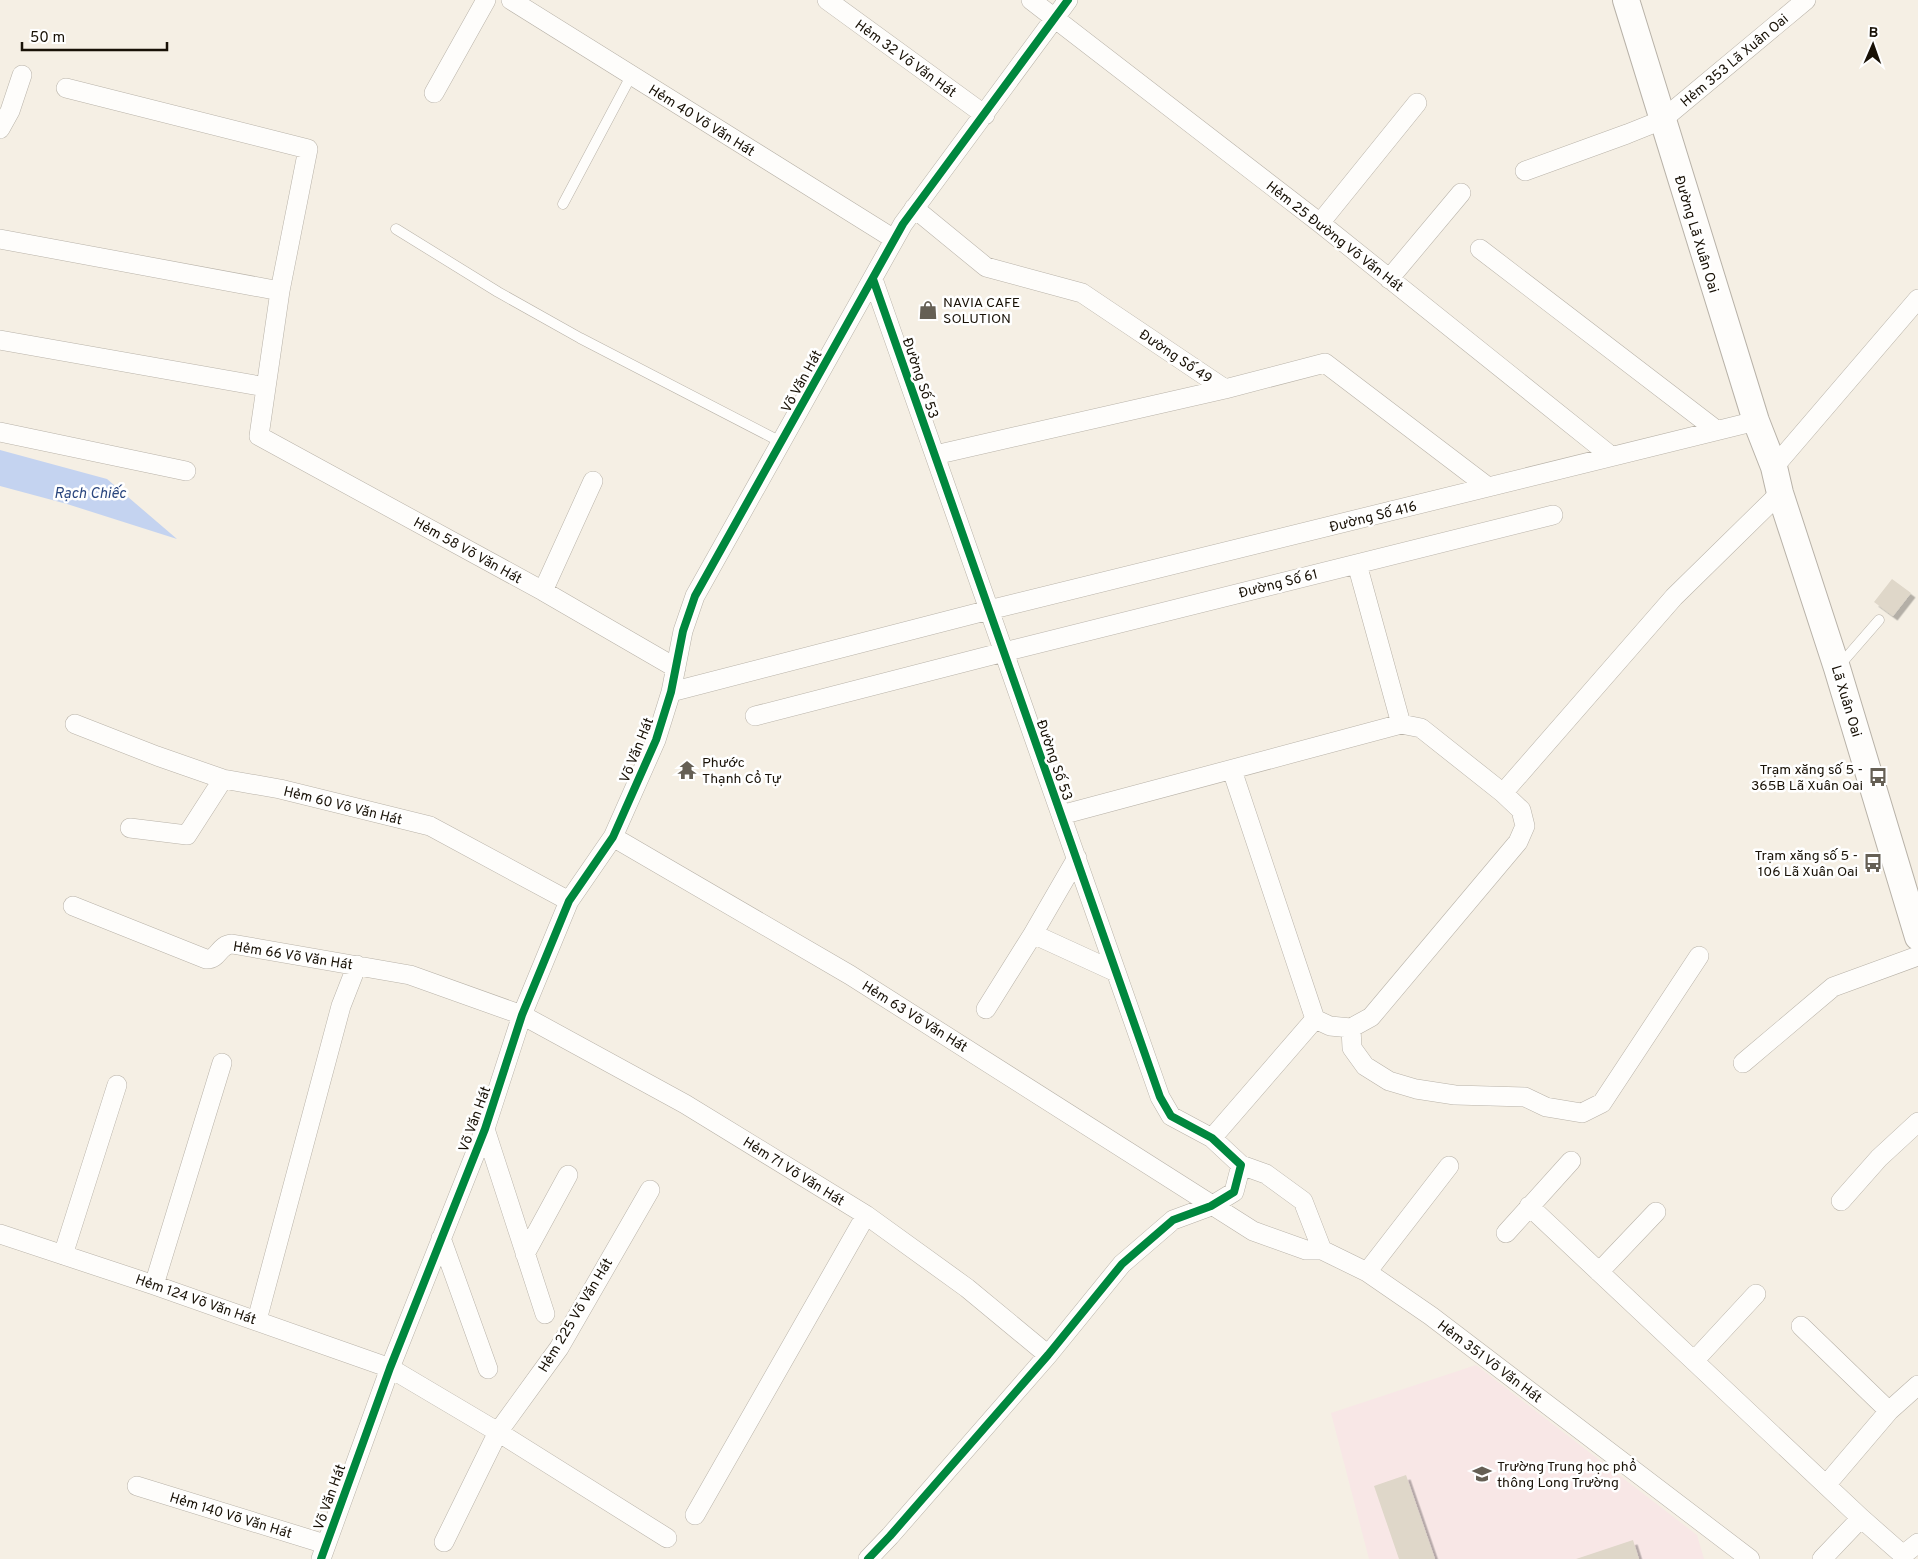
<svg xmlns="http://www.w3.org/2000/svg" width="1918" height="1559" font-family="Overpass,sans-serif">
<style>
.education{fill:#f8e7e6}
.water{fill:#c4d3f0}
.building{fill:#dfd7c9;filter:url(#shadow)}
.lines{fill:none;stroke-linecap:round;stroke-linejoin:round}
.service-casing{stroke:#b8b2a8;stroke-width:11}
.minor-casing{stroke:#b8b2a8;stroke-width:20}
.secondary-casing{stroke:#b8b2a8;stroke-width:28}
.service{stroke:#fefdfb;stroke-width:10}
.minor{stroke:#fefdfb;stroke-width:19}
.secondary{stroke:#fefdfb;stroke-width:26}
.cycleway-casing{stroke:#fff;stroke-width:11}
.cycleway{stroke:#00873e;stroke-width:8}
.labels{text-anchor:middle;stroke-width:5;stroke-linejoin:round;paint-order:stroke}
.street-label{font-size:14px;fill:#181106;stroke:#fff}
.poi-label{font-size:14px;fill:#181106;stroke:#fff;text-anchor:start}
.water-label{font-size:15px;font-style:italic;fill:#2a467e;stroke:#fff}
</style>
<defs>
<filter id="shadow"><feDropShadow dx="4.5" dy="4.5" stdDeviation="0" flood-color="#0004"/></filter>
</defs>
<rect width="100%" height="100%" fill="#f5efe4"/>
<!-- education -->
<path class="education" d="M1476,1365L1697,1535L1704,1559H1369L1331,1413Z"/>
<!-- water -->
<path class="water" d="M0,450L107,479L177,539L67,504L0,486Z"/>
<!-- building -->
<path class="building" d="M1892,579L1911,593L1893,616L1874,602Z
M1406,1475L1435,1559H1399L1374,1486Z
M1633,1540L1639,1559H1576Z"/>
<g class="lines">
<!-- service casing -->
<g class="service-casing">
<path id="service" d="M563,204L631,76
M396,229L498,292L580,338L781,442
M1839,666L1879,620"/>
</g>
<!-- minor casing -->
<g class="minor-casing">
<path id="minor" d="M511,0L894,239
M827,0L985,115
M1031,0L1320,223L1611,456
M66,88L308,149L280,291L259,436L543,591L676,668
M434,93L486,0
M0,129L10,111L22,75
M1525,171L1627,134L1662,120L1806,0
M914,208L986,267L1082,293L1225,389L1325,363L1488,487
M1320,223L1417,103
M0,239L280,291
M1480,249L1715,429
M1389,279L1461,193
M0,340L266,387
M0,432L186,471
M935,455L1225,389
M1774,467L1918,299
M1357,564L1401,724
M543,591L593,481
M671,692L989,610L1756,421
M755,716L1004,652L1553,515
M75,724L157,756L223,779
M1503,793L1674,597L1780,493
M1061,815L1401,724L1421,728L1503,793L1521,810L1525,826L1518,842L1371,1017L1351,1028L1330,1026L1315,1019L1232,770
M130,828L187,835L223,779L280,789L430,826L569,901
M613,837L850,975L1253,1231L1306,1250H1322
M73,906L206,959C219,960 218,945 232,944L410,975L522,1015L685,1104L866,1215L967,1288L1048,1355
M1033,934L1116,972
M986,1009L1033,934L1077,858
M1351,1028L1352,1048L1365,1066L1389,1081L1416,1089L1455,1095L1525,1097L1546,1107L1582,1113L1602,1103L1699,956
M1743,1063L1833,987L1918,956
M485,1129L545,1314
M1212,1138L1315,1019
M1241,1165L1266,1174L1303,1201L1322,1250L1367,1272L1431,1316L1750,1559
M1841,1201L1879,1158L1918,1122
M1529,1206L1861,1518L1903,1555L1918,1543
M1506,1233L1571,1161
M0,1234L154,1285L390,1368L498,1432L559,1348L650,1190
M441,1238L488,1369
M525,1254L568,1175
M63,1255L117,1085
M1367,1272L1449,1166
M1599,1272L1656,1212
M154,1285L222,1063
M257,1320L341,1006L357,965
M1801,1326L1889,1411
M1694,1361L1756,1294
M1826,1485L1889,1411L1918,1385
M137,1486L325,1544
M695,1515L866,1215
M444,1542L498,1432L667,1538
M321,1559L390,1368L485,1129L522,1015L569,901L613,837L656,740L671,692L683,631L695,596L903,224L1068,0
M868,1559L890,1536L1048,1355L1122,1264L1173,1220L1211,1206L1234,1192L1241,1165L1212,1138L1171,1116L1160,1097L873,279
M1822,1559L1861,1518"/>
</g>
<!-- secondary casing -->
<g class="secondary-casing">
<path id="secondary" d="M1626,0L1756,421L1774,467L1780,493L1837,668L1918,937"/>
</g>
<!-- service -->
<use href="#service" class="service"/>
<!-- minor -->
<use href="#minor" class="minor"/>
<!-- secondary -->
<use href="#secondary" class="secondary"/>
<!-- cycleway casing -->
<g class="cycleway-casing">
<path id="cycleway" d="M321,1559L390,1368L485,1129L522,1015L569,901L613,837L656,740L671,692L683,631L695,596L903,224L1068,0
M868,1559L890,1536L1048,1355L1122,1264L1173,1220L1211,1206L1234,1192L1241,1165L1212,1138L1171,1116L1160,1097L873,279"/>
</g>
<!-- cycleway -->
<use href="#cycleway" class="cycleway"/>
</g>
<!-- icons -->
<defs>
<g id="shop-bare" transform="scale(1.5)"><path d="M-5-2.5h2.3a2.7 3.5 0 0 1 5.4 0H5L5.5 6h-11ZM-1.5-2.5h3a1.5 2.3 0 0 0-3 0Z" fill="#655f54" stroke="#fff" stroke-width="2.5" paint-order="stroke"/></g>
<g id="temple-bare" transform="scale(1.5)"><path d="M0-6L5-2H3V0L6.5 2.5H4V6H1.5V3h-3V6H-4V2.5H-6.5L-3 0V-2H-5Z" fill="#655f54" stroke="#fff" stroke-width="2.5" paint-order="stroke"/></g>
<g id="bus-bare" transform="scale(1.5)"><path d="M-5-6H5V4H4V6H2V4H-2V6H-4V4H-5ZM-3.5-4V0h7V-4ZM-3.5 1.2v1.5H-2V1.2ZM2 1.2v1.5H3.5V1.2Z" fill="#655f54" stroke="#fff" stroke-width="2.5" paint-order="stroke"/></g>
<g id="school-bare" transform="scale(1.5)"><path d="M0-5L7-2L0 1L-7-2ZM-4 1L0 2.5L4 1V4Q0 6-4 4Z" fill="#655f54" stroke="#fff" stroke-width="2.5" paint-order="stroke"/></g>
</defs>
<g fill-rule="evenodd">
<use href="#shop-bare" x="928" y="310"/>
<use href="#temple-bare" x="687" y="770"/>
<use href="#bus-bare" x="1878" y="777"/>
<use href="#bus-bare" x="1873" y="863"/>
<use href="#school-bare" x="1482" y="1474"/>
</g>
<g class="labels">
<!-- street labels -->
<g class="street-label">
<text transform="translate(906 58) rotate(36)" y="5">Hẻm 32 Võ Văn Hát</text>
<text transform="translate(1734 60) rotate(-40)" y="5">Hẻm 353 Lã Xuân Oai</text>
<text transform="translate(702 120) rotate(32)" y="5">Hẻm 40 Võ Văn Hát</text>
<text transform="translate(1697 234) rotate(73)" y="5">Đường Lã Xuân Oai</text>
<text transform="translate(1335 236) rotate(38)" y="5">Hẻm 25 Đường Võ Văn Hát</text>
<text transform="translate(1176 356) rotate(34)" y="5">Đường Số 49</text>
<text transform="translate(921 378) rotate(71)" y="5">Đường Số 53</text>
<text transform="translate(801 381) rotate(-61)" y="5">Võ Văn Hát</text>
<text transform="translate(1373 516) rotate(-14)" y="5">Đường Số 416</text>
<text transform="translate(468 550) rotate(29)" y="5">Hẻm 58 Võ Văn Hát</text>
<text transform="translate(1278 583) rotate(-14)" y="5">Đường Số 61</text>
<text transform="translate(1847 701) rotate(73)" y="5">Lã Xuân Oai</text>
<text transform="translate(636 750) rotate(-68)" y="5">Võ Văn Hát</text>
<text transform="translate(1055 760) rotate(71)" y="5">Đường Số 53</text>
<text transform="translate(343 805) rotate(14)" y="5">Hẻm 60 Võ Văn Hát</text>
<text transform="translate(293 955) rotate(9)" y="5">Hẻm 66 Võ Văn Hát</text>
<text transform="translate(915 1016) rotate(32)" y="5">Hẻm 63 Võ Văn Hát</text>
<text transform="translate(474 1119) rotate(-70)" y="5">Võ Văn Hát</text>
<text transform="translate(794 1171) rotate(32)" y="5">Hẻm 71 Võ Văn Hát</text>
<text transform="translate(196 1299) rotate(19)" y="5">Hẻm 124 Võ Văn Hát</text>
<text transform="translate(575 1315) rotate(-59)" y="5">Hẻm 225 Võ Văn Hát</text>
<text transform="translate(1490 1361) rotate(37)" y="5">Hẻm 351 Võ Văn Hát</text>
<text transform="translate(329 1497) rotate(-70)" y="5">Võ Văn Hát</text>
<text transform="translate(231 1515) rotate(17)" y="5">Hẻm 140 Võ Văn Hát</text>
</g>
<!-- poi labels -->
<g class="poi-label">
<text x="943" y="307">NAVIA CAFE<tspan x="943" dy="16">SOLUTION</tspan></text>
<text x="702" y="767">Phước<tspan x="702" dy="16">Thạnh Cổ Tự</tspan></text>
<text x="1863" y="774" text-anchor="end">Trạm xăng số 5 -<tspan x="1863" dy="16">365B Lã Xuân Oai</tspan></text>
<text x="1858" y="860" text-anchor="end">Trạm xăng số 5 -<tspan x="1858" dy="16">106 Lã Xuân Oai</tspan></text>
<text x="1497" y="1471">Trường Trung học phổ<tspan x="1497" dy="16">thông Long Trường</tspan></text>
</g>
<!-- water labels -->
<g class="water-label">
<text x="90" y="498">Rạch Chiếc</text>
</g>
</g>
<!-- north arrow -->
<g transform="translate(1873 45) rotate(2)" stroke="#ffffff" stroke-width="4" paint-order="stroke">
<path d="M0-4L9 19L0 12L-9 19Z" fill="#181106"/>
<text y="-8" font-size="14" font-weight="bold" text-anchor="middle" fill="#181106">B</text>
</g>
<!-- scale -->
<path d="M22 42v8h145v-8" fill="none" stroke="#181106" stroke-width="2.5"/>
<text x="30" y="42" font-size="15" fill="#181106" stroke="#ffffff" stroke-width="4" paint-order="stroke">50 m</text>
</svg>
